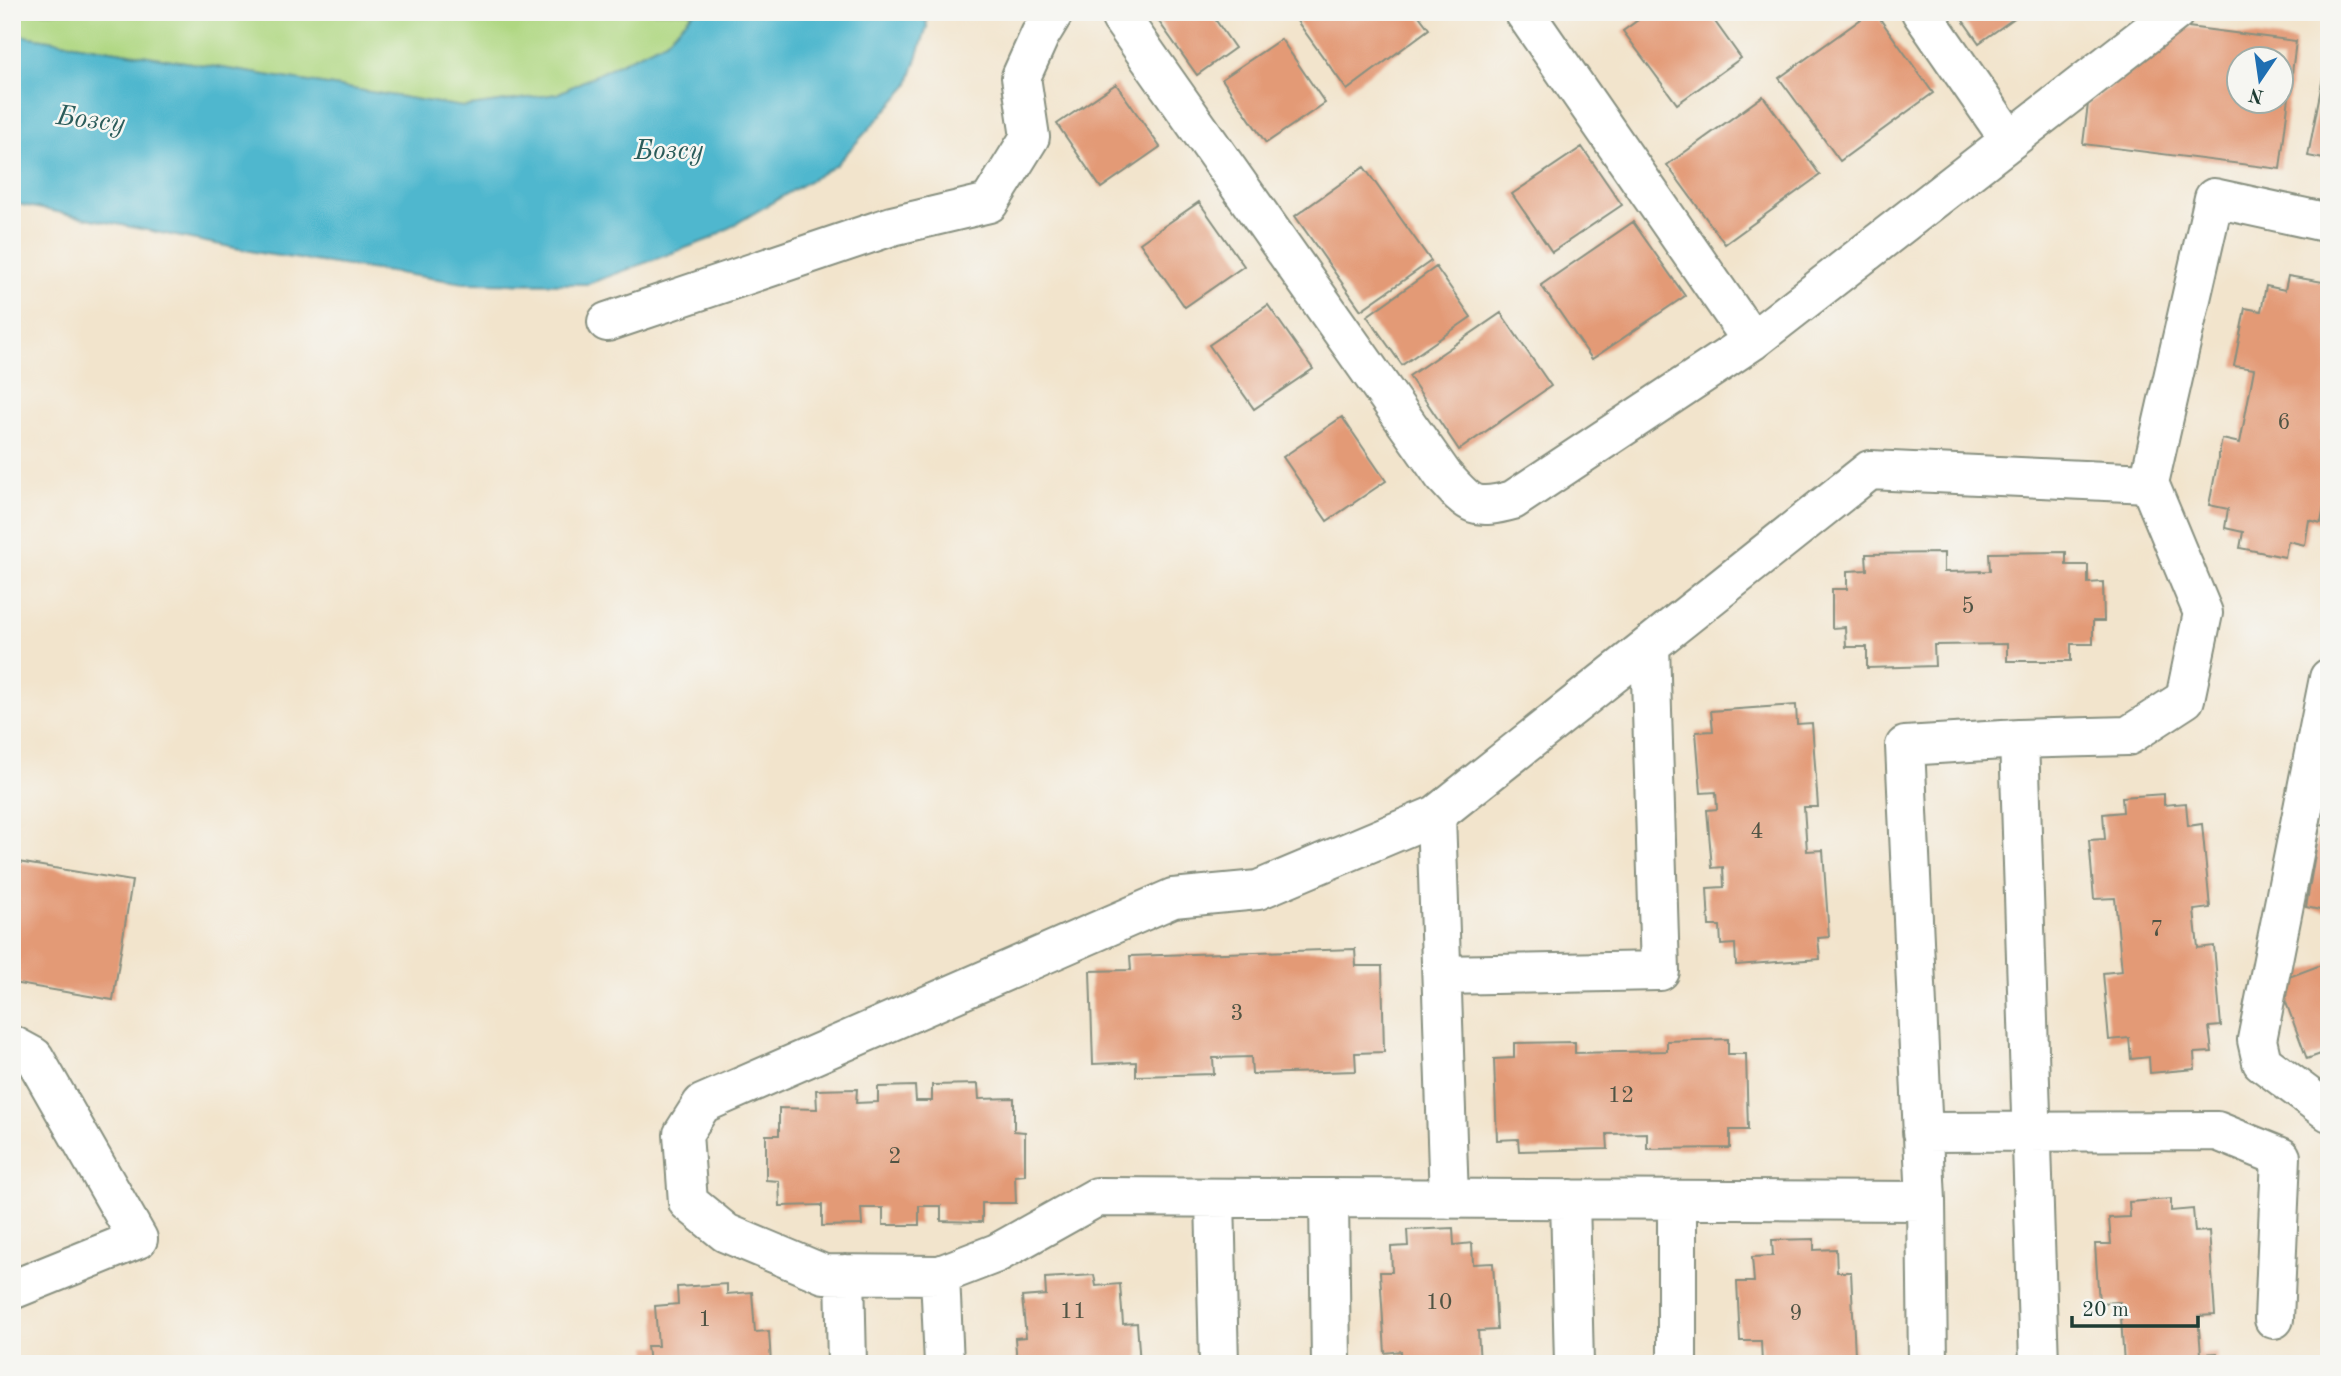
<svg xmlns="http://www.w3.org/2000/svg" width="2341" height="1376" font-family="'Old Standard TT',serif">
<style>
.green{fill:#afd781;stroke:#678a5a;stroke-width:2}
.water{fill:#50b7ce;stroke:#387a81;stroke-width:2}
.building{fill:#e39a76;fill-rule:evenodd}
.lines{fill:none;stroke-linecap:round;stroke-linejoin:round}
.minor-casing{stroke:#889080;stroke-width:42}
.minor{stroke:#fff;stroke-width:38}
.labels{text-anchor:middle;stroke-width:5;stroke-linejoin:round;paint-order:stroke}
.number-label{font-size:23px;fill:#505444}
.water-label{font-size:28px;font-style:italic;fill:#2b5c5a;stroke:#f6f6f2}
</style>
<rect width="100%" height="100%" fill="#f6f6f2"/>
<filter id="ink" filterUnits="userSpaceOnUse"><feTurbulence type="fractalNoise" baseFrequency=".0143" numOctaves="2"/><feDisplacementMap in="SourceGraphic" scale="14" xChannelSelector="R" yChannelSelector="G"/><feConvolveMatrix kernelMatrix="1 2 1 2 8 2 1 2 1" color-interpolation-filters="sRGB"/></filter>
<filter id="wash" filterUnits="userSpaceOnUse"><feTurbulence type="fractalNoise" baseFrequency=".00686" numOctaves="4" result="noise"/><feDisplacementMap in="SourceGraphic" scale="28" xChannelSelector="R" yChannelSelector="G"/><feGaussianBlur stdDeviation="1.57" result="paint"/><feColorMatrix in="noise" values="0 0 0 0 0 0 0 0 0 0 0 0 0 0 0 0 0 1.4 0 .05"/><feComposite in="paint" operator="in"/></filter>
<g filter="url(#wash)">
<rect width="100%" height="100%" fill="#f2e4cc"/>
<!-- green -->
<path class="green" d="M12,12H694L666,41L557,94L463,107L12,34Z"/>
<!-- water -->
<path class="water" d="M694,12H925L927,27L908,86L836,165L710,239L588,284L465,283L265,254L12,203V34L463,107L557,94L666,41Z"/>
<g id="blocks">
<!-- building -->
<path class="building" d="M1152,12H1210L1235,48L1197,75Z
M1294,12H1416L1429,29L1347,90L1292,14Z
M1649,12H1708L1741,58L1677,104L1623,31Z
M1871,12H1875L1933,93L1840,161L1779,78Z
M1957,12H2023L1979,43Z
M2188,27L2296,41L2280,169L2083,144L2088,104ZM2240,60H2282V102H2240Z
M1281,39L1325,103L1266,143L1222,79Z
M2325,67H2329V160L2308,156Z
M1116,84L1160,147L1101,188L1057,124Z
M1763,96L1820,175L1725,244L1667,165Z
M1582,147L1622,205L1552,252L1512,194Z
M1364,167L1431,261L1361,310L1295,216Z
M1199,202L1244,266L1185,307L1140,243Z
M1633,222L1685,296L1592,359L1541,285Z
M1436,267L1471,317L1402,365L1367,316Z
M2288,276L2329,283V404L2327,403L2320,441L2329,443V480L2321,523L2309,520L2305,545L2288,541L2285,557L2240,548L2243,532L2225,528L2228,509L2209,505L2222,439L2240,443L2254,369L2234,366L2245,308L2261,311L2266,286L2285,290Z
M1268,305L1313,369L1254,409L1209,345Z
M1501,313L1551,386L1459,450L1409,376Z
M1342,417L1386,481L1327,521L1283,457Z
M2066,552V565H2088V583L2103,582L2104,621H2093V644H2071V661H2007V644L1934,645L1935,666L1867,668V647H1846L1845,627L1832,628V589H1847V571L1867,570L1866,554L1944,553V572L1990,571L1989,553Z
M1796,705L1797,724L1812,723L1818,807H1804L1807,851L1823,850L1829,937L1818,938L1820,959L1736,965L1735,944L1721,945L1720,926H1709L1707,888L1724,887L1723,867L1712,868L1707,810L1717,809L1716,792L1701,793L1696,732L1713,731L1711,711Z
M2164,794V805L2186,803L2188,826L2202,824L2210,908L2194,910L2198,948L2214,946L2221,1026L2209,1027L2212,1052L2194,1053L2195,1069L2150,1073L2149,1057L2131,1059L2129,1038L2109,1040L2103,973L2122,971L2115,898L2094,899L2089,840L2105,839L2103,814L2123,812L2122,797Z
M2320,825L2329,826V912L2306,907Z
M12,861L132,881L113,1000L12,983Z
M1355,949L1356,966H1382L1384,1052L1355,1053L1356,1071L1252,1074L1251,1057L1213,1058L1214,1074L1136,1076V1062L1093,1064L1090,971L1131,970L1130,956Z
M2329,962V1051L2307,1059L2278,981Z
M1728,1039V1054H1746L1748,1130H1730V1148L1647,1149V1133L1607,1134L1608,1149L1519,1151L1518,1139L1497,1140L1494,1059L1514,1058V1043L1575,1042V1053L1667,1051V1041Z
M978,1084L979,1099L1014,1098V1131L1025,1132V1175L1015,1176L1016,1203H982V1222L941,1221V1206H919V1225H883V1208H861L862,1225L822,1226V1205L780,1206L779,1181L766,1180V1135H779V1108L817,1109L816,1090L857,1089L856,1103L878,1102V1087L915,1086L916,1101H932V1085Z
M2171,1199V1211L2193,1209L2195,1232L2209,1231L2215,1315L2198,1316L2201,1354L2217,1353L2218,1364H2124L2120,1302L2099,1303L2095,1244H2111L2109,1218L2130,1217L2129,1202Z
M1453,1228L1454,1245L1472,1243L1473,1264L1493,1263L1497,1330L1478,1331L1480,1364H1402L1401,1351L1385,1353L1380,1272H1392L1391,1247L1408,1246L1407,1230Z
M1814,1239V1250L1836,1249L1837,1272H1851L1855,1355L1839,1356L1840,1364H1762L1761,1341H1740L1737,1282H1754L1752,1257L1773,1256L1772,1240Z
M1094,1275L1096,1286L1120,1284L1123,1324L1137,1323L1140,1364H1017L1015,1338L1026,1337L1022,1297L1046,1295L1045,1278Z
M727,1284V1294L752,1292L755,1332L769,1331L771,1364H649L647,1346H658L655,1306L678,1304L677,1287Z"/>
</g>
</g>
<g filter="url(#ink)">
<use href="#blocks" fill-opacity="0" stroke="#889080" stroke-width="2"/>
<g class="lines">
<!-- minor casing -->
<g class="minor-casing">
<path id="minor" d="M1524,12L1752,341
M1921,12L2009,139
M1121,18L1443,475C1470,505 1473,511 1513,500L1752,341L2175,12
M607,322L892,226L989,203L1030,137L1021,77L1040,35L1054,12
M2329,678L2257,1040L2262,1062L2329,1112
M2019,739L2128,736L2185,699L2203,613L2149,483
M1436,815L1449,1199
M1442,975L1660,971L1650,645
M12,1045L34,1057L138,1239L12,1290
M1922,1132L2217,1131L2281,1157L2274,1319
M1215,1198L1219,1364
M1329,1198L1331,1364
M1570,1199L1574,1364
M1926,1201L1097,1197L997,1253L940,1275L824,1274L726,1233L688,1202L683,1134L702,1104L1173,898L1258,890L1436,815L1870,470L2149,483L2214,198L2329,223
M845,1274L847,1364
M940,1275L944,1364
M1677,1364V1200
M1928,1364L1926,1201L1905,746L2019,739L2039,1364"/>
</g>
<!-- minor -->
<use href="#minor" class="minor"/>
</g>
</g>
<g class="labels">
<!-- number labels -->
<g class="number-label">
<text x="2284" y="429">6</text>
<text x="1968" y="613">5</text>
<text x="1757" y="838">4</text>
<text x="2157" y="936">7</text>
<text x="1237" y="1020">3</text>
<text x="1621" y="1102">12</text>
<text x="895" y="1163">2</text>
<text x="1439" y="1309">10</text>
<text x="1073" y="1318">11</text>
<text x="1796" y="1320">9</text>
<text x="705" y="1326">1</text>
</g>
<!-- water labels -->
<g class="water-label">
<text transform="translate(91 118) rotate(7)" y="10">Бозсу</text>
<text x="669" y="159">Бозсу</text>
</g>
</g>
<!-- margin -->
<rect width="2341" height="1376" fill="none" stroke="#f6f6f2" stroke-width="42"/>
<!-- north arrow -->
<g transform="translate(2260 80) rotate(193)"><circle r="33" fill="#f6f6f2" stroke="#a0aca6" stroke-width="2"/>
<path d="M0-5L12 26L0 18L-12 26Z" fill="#1f6fb2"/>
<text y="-10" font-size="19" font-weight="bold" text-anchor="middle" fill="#1f3d34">N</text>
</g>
<!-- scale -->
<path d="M2072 1316v10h126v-10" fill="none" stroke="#1f3d34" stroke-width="3.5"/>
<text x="2082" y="1316" font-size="21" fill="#1f3d34" stroke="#f6f6f2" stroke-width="5" paint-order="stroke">20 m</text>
</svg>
